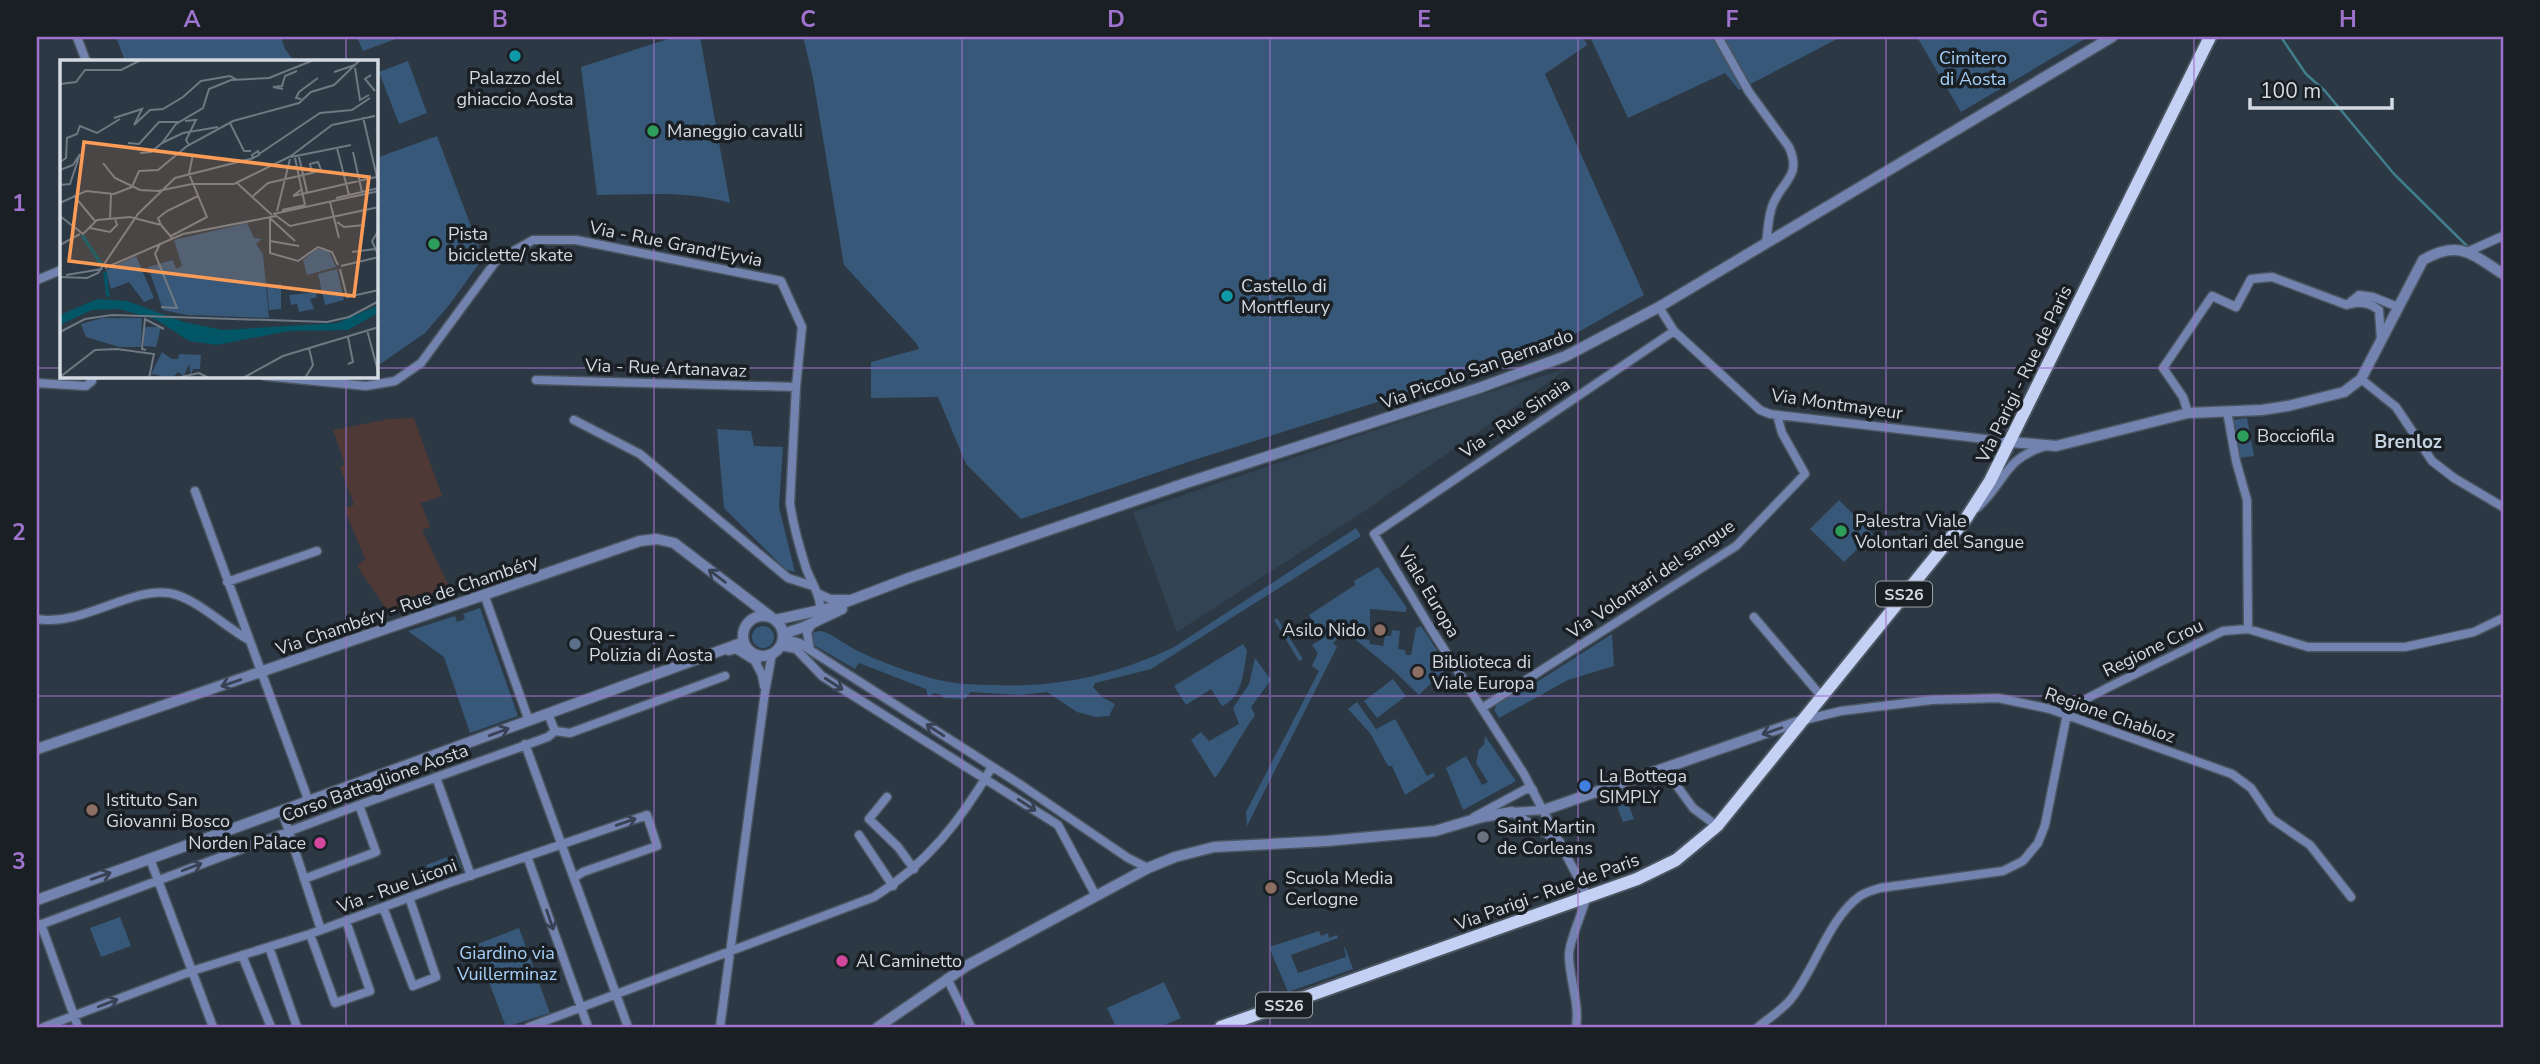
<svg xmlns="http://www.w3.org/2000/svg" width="2540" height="1064" font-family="'Nunito Sans',sans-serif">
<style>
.built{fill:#324353}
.education{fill:#4e3936}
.green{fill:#375878}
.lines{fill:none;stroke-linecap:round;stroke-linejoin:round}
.stream{stroke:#417e8b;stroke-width:2.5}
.minor-casing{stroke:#4a5560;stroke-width:11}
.tertiary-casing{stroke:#4a5560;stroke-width:13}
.primary-casing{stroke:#4a5560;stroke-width:16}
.minor{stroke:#7383af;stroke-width:8}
.tertiary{stroke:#7383af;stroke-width:10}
.primary{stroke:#c4d1f5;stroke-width:12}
.oneway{stroke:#394255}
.grid{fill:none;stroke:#9e72cd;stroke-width:2;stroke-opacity:0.55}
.culture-dot{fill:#0f9aa8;stroke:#1a1f24;stroke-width:2.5}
.leisure-dot{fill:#2e9e5b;stroke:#1a1f24;stroke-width:2.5}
.education-dot{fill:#8d6e63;stroke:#1a1f24;stroke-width:2.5}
.service-dot{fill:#5c6f8a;stroke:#1a1f24;stroke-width:2.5}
.shop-dot{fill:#3f7fe0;stroke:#1a1f24;stroke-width:2.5}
.worship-dot{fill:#6b7280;stroke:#1a1f24;stroke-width:2.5}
.hotel-dot{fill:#d1479c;stroke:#1a1f24;stroke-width:2.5}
.labels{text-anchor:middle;stroke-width:7;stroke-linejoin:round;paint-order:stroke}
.shield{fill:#1a1f24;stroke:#9ca2a9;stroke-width:2}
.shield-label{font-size:16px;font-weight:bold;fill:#d3dae2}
.park-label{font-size:18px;fill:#a6d0f9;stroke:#1a1f24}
.poi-label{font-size:18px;fill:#d3dae2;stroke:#1a1f24;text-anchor:start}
.street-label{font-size:18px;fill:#d3dae2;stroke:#1a1f24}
.neighbourhood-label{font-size:19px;font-weight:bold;fill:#c3d2e1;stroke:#1a1f24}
.inset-river{fill:none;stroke:#025666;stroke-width:3.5}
.inset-road{fill:none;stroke:#6f7983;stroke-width:2}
.view{fill:#fd9c56;fill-opacity:0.15;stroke:#fd9c56;stroke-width:3.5}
.inset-edge{fill:none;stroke:#d3dae2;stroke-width:3.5}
.neatline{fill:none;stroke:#9e72cd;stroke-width:2.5}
.grid-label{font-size:23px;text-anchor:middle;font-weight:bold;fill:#9e72cd}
</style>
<rect width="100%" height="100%" fill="#2c3844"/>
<!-- built -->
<path class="built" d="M1566,369L1513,408L1363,512L1177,632L1133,512L1473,397Z"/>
<!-- education -->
<path class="education" d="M414,418L442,496L421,503L430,527L422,530L451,590L389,613L357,566L365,559L344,508L354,505L340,467L345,464L333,430L389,419Z"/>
<!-- green -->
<path class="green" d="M116,37H281L285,49L294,61H125Z
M357,37H401L363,51Z
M674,37H700L730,203C688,190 640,195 597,195L581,67Z
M803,37H1583L1587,45L1545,74L1644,295L1564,340L1485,368L1191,461L1021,519L966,464L938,397L871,398V362L919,349L916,343L844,265L813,78Z
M1590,37H1841L1739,90L1725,73L1628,118Z
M1917,37H2088L1961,112Z
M408,61L427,113L399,124L379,72Z
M437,136L483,258L450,304L425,333L376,367V158Z
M2247,418L2254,456L2239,458L2232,420Z
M717,429L751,431L754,446L783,447L779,507L795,572L786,570L724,508Z
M1839,500L1873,534L1844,562L1810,529Z
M1356,528L1361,536L1151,669L1095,683L1093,687L1102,697L1115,704L1109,716L1096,717L1077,712L1047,692L1020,695L971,692L965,699L943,698L942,695L934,693L928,697L926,689L859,663L855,669L814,645L810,639L811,634C815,632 816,631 821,631C832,633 844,644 854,649C876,660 900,669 924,676C945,683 970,685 993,685C1057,688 1116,675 1174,647Z
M1378,567L1407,608L1405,612L1370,609V631L1366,634L1364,639L1369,640L1370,644L1383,646L1385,636H1391L1392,630L1400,631L1398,649L1405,650L1406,655H1411L1416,628L1421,626L1448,667L1419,695L1395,672L1345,631L1333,643L1337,647L1247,826L1246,812L1319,671L1312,666L1318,653L1312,645L1322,639L1309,615L1355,585L1354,581Z
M480,608L518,716L470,733L444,657L408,631L455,616L457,622L465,619L463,614Z
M1277,618L1303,659L1299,661L1274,620Z
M752 637a11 11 0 1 1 22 0a11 11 0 1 1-22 0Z
M1612,634L1614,666L1568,680L1499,718L1494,710L1497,704L1520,689L1523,691Z
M1243,644L1247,650C1244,669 1243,698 1222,706L1211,689L1186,705L1174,686Z
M1255,658L1271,680L1251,707L1255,715C1240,736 1230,758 1215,778L1191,740L1201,732L1209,741L1239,724L1233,708L1249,684Z
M1393,679L1406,696L1377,718L1364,701Z
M1357,702L1376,729L1395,719L1427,776L1433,773L1435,776L1405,795L1392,766H1388L1370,733L1348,709Z
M1485,736L1516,781L1463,810L1446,768L1466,756L1482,785L1488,782L1476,763L1479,749L1484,745Z
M1622,788L1634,819L1623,822L1611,791Z
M456,854L461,868L431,879L426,865Z
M120,917L131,946L101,957L90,928Z
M519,928L550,1013L506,1027L475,945Z
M1319,931L1321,936L1328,933L1329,938L1337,935L1338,938L1291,955L1298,973L1346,957L1344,947H1345L1353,969L1288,992L1269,947Z
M1164,982L1181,1018L1160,1027H1116L1107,1008Z"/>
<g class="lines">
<!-- stream -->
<path class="stream" d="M2281,37L2306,74L2325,91L2394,174L2467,246"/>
<!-- minor casing -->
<g class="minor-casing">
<path id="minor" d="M77,37L86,61
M1718,37L1749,92L1789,147C1802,176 1783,180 1773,204C1768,215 1768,231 1766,243
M2467,252L2503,236
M37,280L61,270
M2351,304C2361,301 2370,303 2379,310L2381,340
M1659,307L1674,331L1760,410L1770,414L2011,442
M265,376L366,386L395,381L421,363L496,261L533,240H576L781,281L802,327L796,387L790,503C793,525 799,546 806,568C811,582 824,600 819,615
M2361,379L2396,407L2432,461L2454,478L2503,507
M536,380L796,387
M37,383L86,386L92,381V376
M2227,411L2236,461L2247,500L2248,629
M2188,413L2183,397L2163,368L2212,296L2236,307L2251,279L2272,277L2347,305L2359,295L2373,297L2398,307
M574,420L640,454L788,578L813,586
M195,491L309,802
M1977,508C2005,483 2004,459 2043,447
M227,582L317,551
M817,593L830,599H847
M484,594L529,721
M1754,617L1822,697
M37,619C81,627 130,587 169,593C195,597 225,627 249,640
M812,624L807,632L810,650L1021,785L1128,858L1148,868
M783,638L800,643L810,650
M780,646L796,649L822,676L1058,825L1096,896
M729,651L736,649L757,662
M754,659L762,675L764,686
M1482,708L1736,546L1805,474L1782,433L1777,415
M548,714L555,731
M2067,714L2086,699L2107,688L2223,631L2248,629L2308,647H2405L2474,632L2503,618
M1804,720L1841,711L1932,700L1998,698L2050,709L2232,774L2251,788L2272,819L2310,845L2351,897
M525,744L628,1027
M1664,768L1693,808L1717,826
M436,777L471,876
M887,797L869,819L898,847L914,869
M282,811L321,930
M1512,812L1560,842
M1512,812L1544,810
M1474,817L1526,789L1533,790
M859,835L893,886
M527,856L588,1027
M150,859L213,1027
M304,879L376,852L359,805
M383,907L413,986L436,977L409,897
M41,924L78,1027
M37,926L359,805L548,737L555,731L570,733L725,676
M310,934L335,1003L370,991L346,921
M269,947L297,1027
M242,955L271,1027
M947,978L971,1027
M44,1027L192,971L310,934L446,884L647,815L657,846L583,872L574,878
M529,1027L874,897C927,864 961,820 992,767
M720,1027L765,692L772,654
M1576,1027C1580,1003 1569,979 1569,955C1569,940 1583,913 1587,895L1524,774L1431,629L1374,534L1674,331
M1758,1027C1769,1018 1782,1010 1791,999C1815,969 1829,918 1860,896C1866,892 1873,890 1880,888L2003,871L2023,861L2038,843L2045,825L2067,714"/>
</g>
<!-- tertiary casing -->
<g class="tertiary-casing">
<path id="tertiary" d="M2011,442L2056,446L2188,413L2262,410L2288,406L2344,392L2361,379L2423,260C2459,239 2472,254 2503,274
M743 636a20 20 0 1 1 40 0a20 20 0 1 1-40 0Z
M775,620L830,608L909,578L1186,483L1479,388L1566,356L1659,307L2112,37
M783,634L804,627L842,609
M37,749L640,541L657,539L674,543L771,617
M1544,810L1803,720
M37,900L744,642
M878,1027L968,965L1148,868L1175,857L1214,847L1327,841L1435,831L1482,817L1512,812"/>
</g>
<!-- primary casing -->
<g class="primary-casing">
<path id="primary" d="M1221,1027L1637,879L1676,860L1717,826L1965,520L1990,481L2210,37"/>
</g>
<!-- minor -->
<use href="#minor" class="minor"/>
<!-- tertiary -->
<use href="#tertiary" class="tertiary"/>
<!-- primary -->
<use href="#primary" class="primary"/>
</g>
<!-- one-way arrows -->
<defs><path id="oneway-shaft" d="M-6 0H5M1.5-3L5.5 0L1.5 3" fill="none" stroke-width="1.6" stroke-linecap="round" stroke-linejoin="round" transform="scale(1.75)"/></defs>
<g class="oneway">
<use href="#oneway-shaft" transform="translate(717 576) rotate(-143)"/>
<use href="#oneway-shaft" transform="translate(231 683) rotate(161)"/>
<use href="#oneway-shaft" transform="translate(834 684) rotate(33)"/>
<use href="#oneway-shaft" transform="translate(935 730) rotate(-147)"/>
<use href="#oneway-shaft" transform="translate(1772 731) rotate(161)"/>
<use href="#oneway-shaft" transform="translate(499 732) rotate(-20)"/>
<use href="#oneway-shaft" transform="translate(1027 805) rotate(33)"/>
<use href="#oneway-shaft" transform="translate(626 822) rotate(-19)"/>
<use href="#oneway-shaft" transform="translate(192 867) rotate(-21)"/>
<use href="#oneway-shaft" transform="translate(101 876) rotate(-19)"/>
<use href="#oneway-shaft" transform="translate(550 920) rotate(71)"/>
<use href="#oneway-shaft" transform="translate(108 1003) rotate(-21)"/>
</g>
<!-- grid -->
<path class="grid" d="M346,37V61M654,37V1027M962,37V1027M1270,37V1027M1578,37V1027M1886,37V1027M2194,37V1027M37,368H61M376,368H2503M346,376V1027M37,696H2503"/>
<!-- markers -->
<g class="culture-dot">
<circle cx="515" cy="56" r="7"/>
<circle cx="1227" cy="296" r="7"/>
</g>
<g class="leisure-dot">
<circle cx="653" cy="131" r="7"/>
<circle cx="434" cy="244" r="7"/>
<circle cx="2243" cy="436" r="7"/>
<circle cx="1841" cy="531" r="7"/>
</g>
<g class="education-dot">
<circle cx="1380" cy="630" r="7"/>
<circle cx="1418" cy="672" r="7"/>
<circle cx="92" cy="810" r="7"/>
<circle cx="1271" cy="888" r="7"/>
</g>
<circle class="service-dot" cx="575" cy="644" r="7"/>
<circle class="shop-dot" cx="1585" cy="786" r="7"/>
<circle class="worship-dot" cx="1483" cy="837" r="7"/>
<g class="hotel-dot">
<circle cx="320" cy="843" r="7"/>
<circle cx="842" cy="961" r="7"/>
</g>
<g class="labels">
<!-- shield labels -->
<g class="shield">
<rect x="1876" y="581.5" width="56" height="25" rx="5"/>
<rect x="1256" y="992.5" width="56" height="25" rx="5"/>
</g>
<g class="shield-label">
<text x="1904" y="600">SS26</text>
<text x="1284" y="1011">SS26</text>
</g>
<!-- park labels -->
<g class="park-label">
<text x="1973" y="64">Cimitero<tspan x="1973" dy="21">di Aosta</tspan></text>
<text x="507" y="959">Giardino via<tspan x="507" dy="21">Vuillerminaz</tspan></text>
</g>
<!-- poi labels -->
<g class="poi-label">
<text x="515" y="84" text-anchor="middle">Palazzo del<tspan x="515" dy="21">ghiaccio Aosta</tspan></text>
<text x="667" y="137">Maneggio cavalli</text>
<text x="448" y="240">Pista<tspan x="448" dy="21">biciclette/ skate</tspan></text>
<text x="1241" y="292">Castello di<tspan x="1241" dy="21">Montfleury</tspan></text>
<text x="2257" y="442">Bocciofila</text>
<text x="1855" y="527">Palestra Viale<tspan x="1855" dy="21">Volontari del Sangue</tspan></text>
<text x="1366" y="636" text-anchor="end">Asilo Nido</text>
<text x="589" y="640">Questura -<tspan x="589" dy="21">Polizia di Aosta</tspan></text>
<text x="1432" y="668">Biblioteca di<tspan x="1432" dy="21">Viale Europa</tspan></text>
<text x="1599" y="782">La Bottega<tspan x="1599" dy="21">SIMPLY</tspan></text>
<text x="106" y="806">Istituto San<tspan x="106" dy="21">Giovanni Bosco</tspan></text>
<text x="1497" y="833">Saint Martin<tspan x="1497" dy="21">de Corleans</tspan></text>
<text x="306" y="849" text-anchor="end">Norden Palace</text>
<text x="1285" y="884">Scuola Media<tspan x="1285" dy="21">Cerlogne</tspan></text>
<text x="856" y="967">Al Caminetto</text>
</g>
<!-- street labels -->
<g class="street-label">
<text transform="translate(676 244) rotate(11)" y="6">Via - Rue Grand'Eyvia</text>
<text transform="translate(666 368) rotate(2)" y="6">Via - Rue Artanavaz</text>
<text transform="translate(1477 369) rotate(-20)" y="6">Via Piccolo San Bernardo</text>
<text transform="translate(2024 374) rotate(-64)" y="6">Via Parigi - Rue de Paris</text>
<text transform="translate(1837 404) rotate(8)" y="6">Via Montmayeur</text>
<text transform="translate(1515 418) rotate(-34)" y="6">Via - Rue Sinaia</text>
<text transform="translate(1651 579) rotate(-34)" y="6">Via Volontari del sangue</text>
<text transform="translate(1429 592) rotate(59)" y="6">Viale Europa</text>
<text transform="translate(407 605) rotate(-19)" y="6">Via Chambéry - Rue de Chambéry</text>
<text transform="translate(2153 648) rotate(-26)" y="6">Regione Crou</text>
<text transform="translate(2110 715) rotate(19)" y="6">Regione Chabloz</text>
<text transform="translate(375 783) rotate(-20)" y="6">Corso Battaglione Aosta</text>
<text transform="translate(397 886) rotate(-20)" y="6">Via - Rue Liconi</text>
<text transform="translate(1547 892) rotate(-20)" y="6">Via Parigi - Rue de Paris</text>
</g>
<!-- neighbourhood labels -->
<g class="neighbourhood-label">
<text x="2408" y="448">Brenloz</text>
</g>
</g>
<!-- overview -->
<g transform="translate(60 60)">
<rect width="318" height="318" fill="#2c3844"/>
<path d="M187,163L194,178L202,179L196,184L203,194L209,258L127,255L103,250L88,207L113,200L116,209L122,206L114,180ZM257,189L269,191L276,207L247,215L243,200ZM76,196L94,238L84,242L69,222L51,229L48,219L46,210ZM277,209L284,240L265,245L258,214ZM221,224V249L209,250L207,226ZM256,232L257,237L250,239L254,249L239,252L237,244L231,245L229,235ZM42,258H82L81,287H59L26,277L21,264ZM84,267H101L96,287L84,286ZM102,292L112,299H118L119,294L141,295L140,309H133L131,315L129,304L124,316L118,312L112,318L92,314L89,318Z" fill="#375878"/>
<path d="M37,239L67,241L124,262L163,270L277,263L319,245L318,253L288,270L228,271L157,285L129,281L95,259L59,249L32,250L0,265V255Z" fill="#025666"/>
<path class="inset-river" d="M22,175L42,205M45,212L48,237"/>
<path class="inset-road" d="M295,8L300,40L309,35M274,12L295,5M311,15L305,19L315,31M0,24L16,22L25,10H61L81,0M223,29L213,27L222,26L225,16L237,11M241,39L236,38L239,32L258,18M303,57L319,126M54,58L82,49L74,65L90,50L103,49L123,37L141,21L170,16L177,20M125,61L136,60L126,80L129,85M170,63L184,91H191M158,67L123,73L102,83L116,64L143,48L149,29L171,20L209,18L254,0M68,83L79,84L99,62H120M277,88L289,135M198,91L199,95L193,98L192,95ZM293,92L302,132M80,93L91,92L102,83M199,94L260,53L292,50L310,38M231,96L272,65L315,56M231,97L291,85M239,97L247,132M235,98L245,145M0,102L6,98L7,78L17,74L20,66L37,73L60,59M43,103L55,118L80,130L98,131L132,124H174L231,96M0,110L13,105L20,94L10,124L0,125M177,123L212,155M72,127L79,111L98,110L127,86L173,61L239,43L251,32L274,25L300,0M242,129L233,136L316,117M193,136L208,123L239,116L243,115L252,113L261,110L258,102L250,104L252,113M15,137L35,161M276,138L319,128M270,142L279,178M0,143L26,131L54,134L72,127M222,150L245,145M217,151L230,99M213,154L319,131M215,155L230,166L319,147M0,156L23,174L37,160L70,157L101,165L112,178M210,156V193L238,201L258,187L272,192L278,205M50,159L51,134M211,159L235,181M277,162L284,167L305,165M101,165L98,158L107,151L138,136M30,168L50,172L57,165L55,159M111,176L147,157L129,114L133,94M210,181L239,186M100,184L95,194L117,248L101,247M0,185L20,174M292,192L315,189M281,206L319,197L312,181L319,170M45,208L123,174L216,156M280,209L287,237L319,230M6,215L42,209M0,217L27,218L38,213L78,154L115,118L194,98M307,270L319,315M0,272L25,259L52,255L267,262L289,257L319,241M288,277L293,302L288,304M86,290L82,289L85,259L104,269M0,317L35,290L57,289L94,294L89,318M116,318L139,313L149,318M183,318L223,296L319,267M245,318L253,305L249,288"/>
<path class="view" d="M24,82L309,117L294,236L9,201Z"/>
<rect width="318" height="318" class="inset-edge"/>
</g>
<!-- border -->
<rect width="2540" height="1064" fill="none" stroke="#1a1f24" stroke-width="77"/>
<!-- scale -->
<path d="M2250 98v10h142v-10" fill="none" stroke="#d3dae2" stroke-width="3.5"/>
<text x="2260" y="98" font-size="21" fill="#d3dae2" stroke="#1a1f24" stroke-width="5" paint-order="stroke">100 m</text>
<rect x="38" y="38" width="2464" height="988" class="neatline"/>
<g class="grid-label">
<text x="192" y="27">A</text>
<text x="500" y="27">B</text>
<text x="808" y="27">C</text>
<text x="1116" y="27">D</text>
<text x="1424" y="27">E</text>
<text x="1732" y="27">F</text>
<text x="2040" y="27">G</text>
<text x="2348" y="27">H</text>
<text x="19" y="211">1</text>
<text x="19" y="540">2</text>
<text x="19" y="869">3</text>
</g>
</svg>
